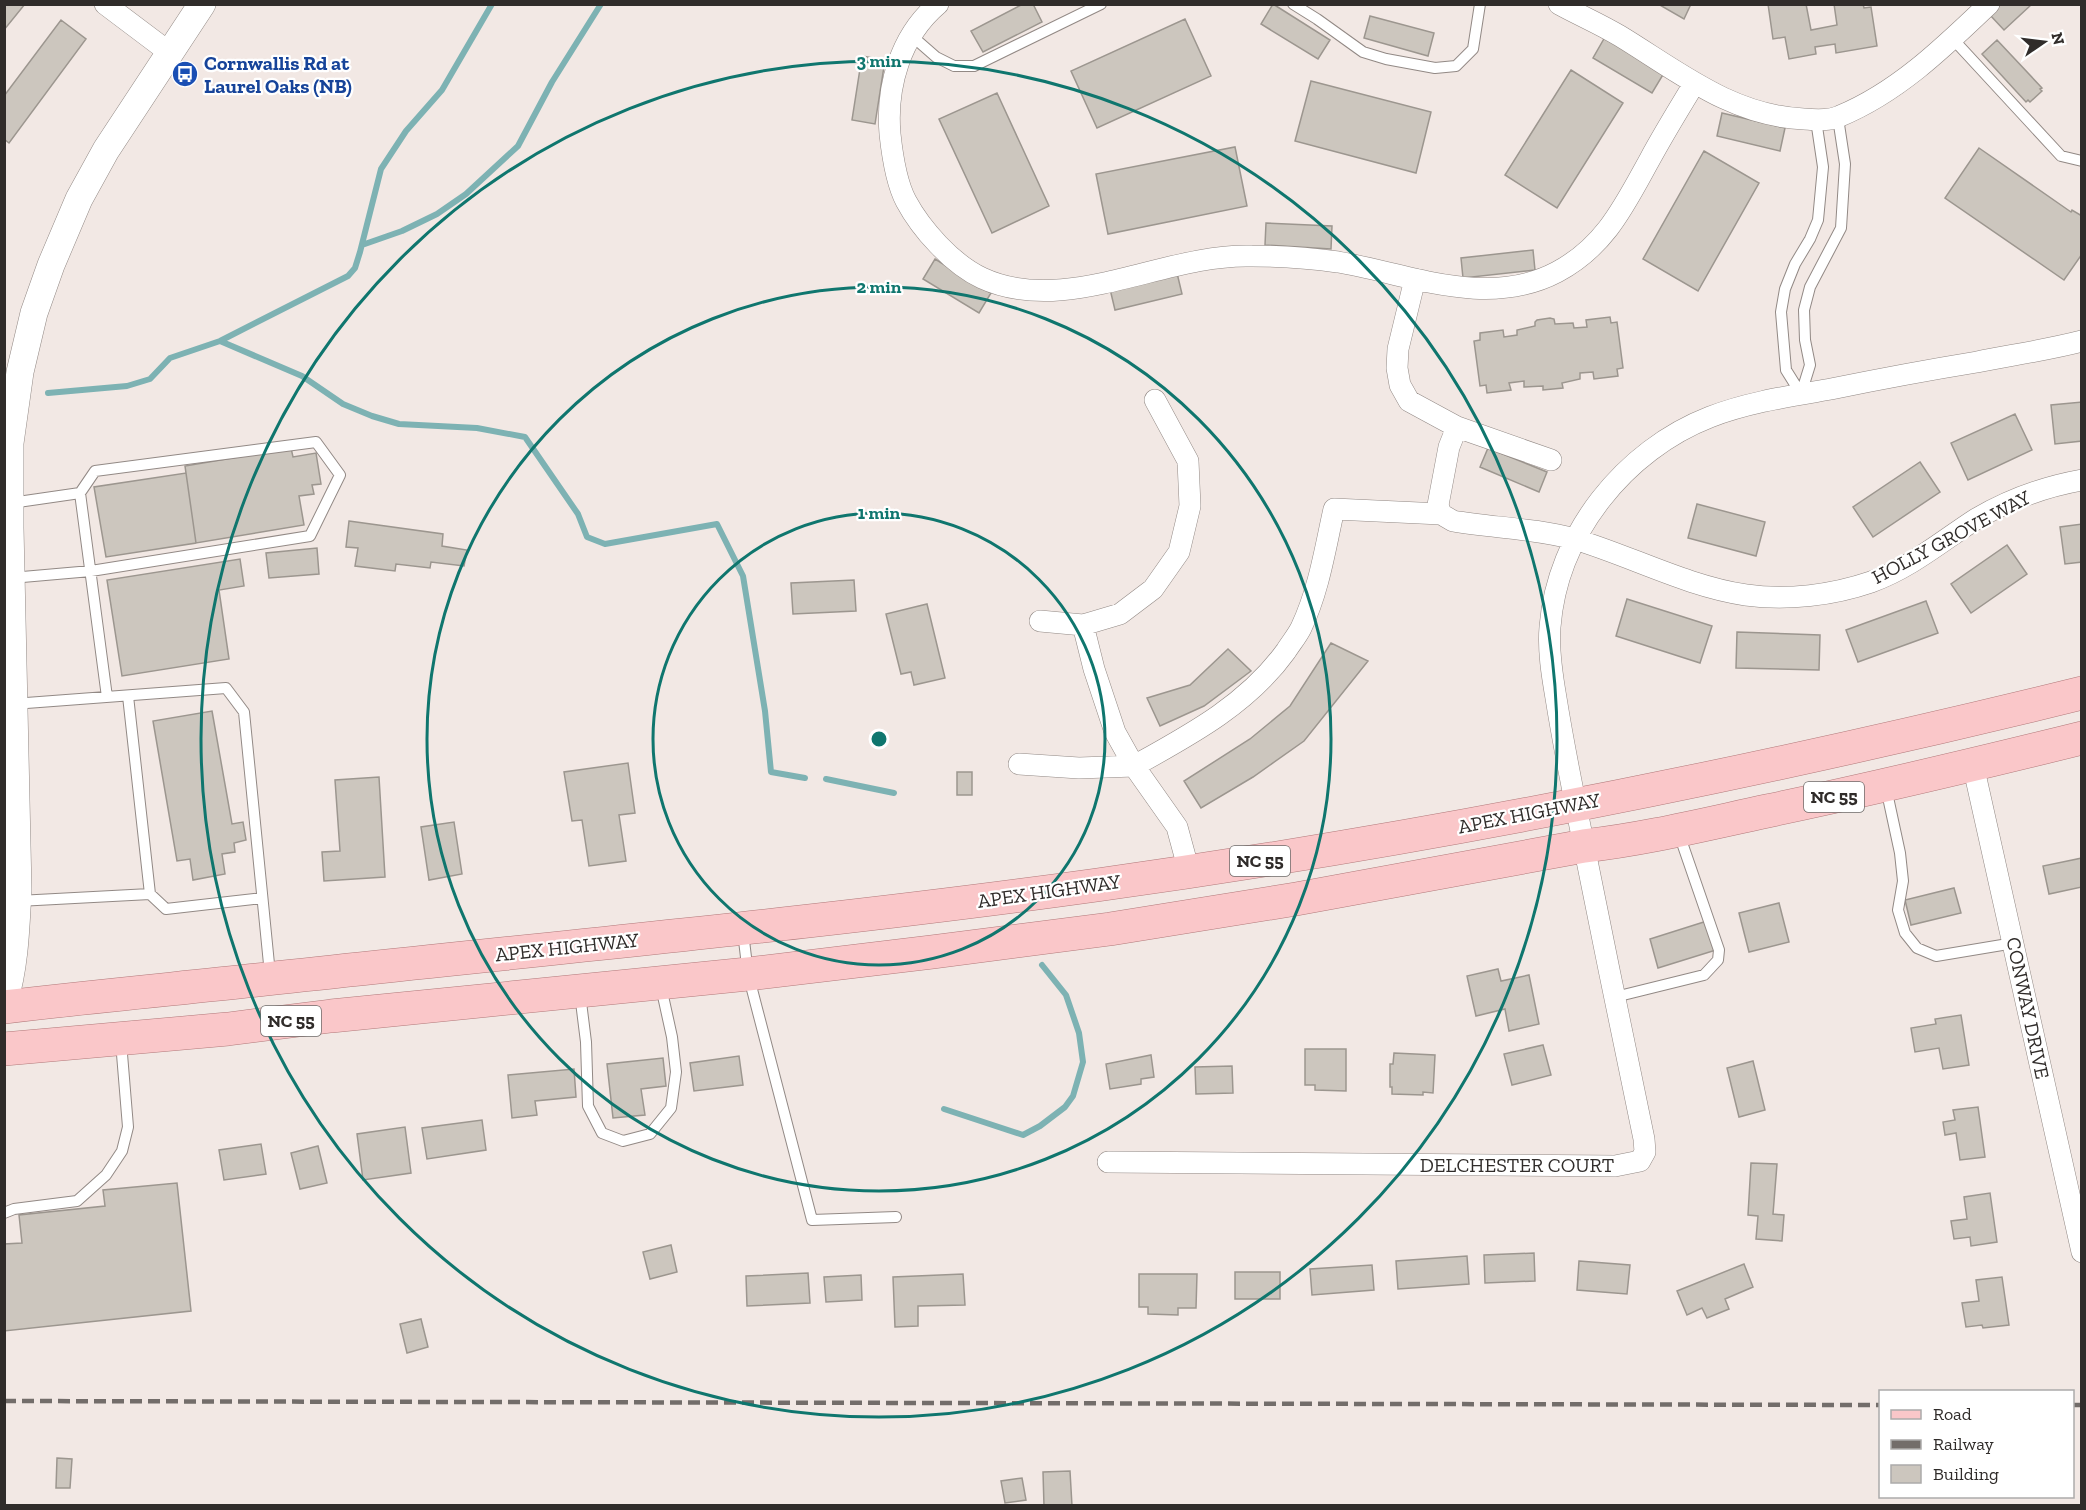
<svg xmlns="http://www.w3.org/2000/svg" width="2086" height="1510" font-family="'Zilla Slab',serif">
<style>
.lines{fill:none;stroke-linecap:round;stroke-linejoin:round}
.stream{stroke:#7db2b3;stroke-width:6}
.building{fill:#ccc6be;stroke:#9c968f;stroke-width:1.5}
.service-casing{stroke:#928985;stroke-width:12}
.minor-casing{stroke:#928985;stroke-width:22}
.tertiary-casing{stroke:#928985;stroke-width:28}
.primary-casing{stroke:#b1797a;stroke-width:34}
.service{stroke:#fff;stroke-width:10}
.minor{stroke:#fff;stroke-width:21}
.tertiary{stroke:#fff;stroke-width:27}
.primary{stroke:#fac7c9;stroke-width:33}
.rail{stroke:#736d6a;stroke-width:4.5;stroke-dasharray:12 6;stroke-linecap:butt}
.ring{fill:none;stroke:#0f766e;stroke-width:3}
.labels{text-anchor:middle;stroke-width:4.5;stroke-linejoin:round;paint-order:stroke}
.shield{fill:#fff;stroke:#6e6b6a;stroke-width:1.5}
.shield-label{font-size:18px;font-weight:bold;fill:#302c2a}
.transit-label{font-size:20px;font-weight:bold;fill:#164399;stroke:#fff;text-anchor:start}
.street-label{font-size:20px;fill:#302c2a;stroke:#fff}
.centre{fill:#0f766e;stroke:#fff;stroke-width:3}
.ring-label{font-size:18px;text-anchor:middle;font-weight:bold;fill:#0f766e;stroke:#fff;stroke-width:4.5;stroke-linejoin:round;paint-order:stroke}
</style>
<rect width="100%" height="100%" fill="#f2e8e4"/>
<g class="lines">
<!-- stream -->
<path class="stream" d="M362,245L402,231L437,214L466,194L518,146L552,82L601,4
M220,341L302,376L343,404L372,416L399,424L477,428L525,437L578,514L587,537L605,544L717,524L743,576L765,711L771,772L805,778
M48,393L127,386L150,379L170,358L220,341L348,276L355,268L360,252L381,169L406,131L442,90L492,4
M826,779L894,793
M944,1109L1023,1135L1040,1126L1065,1107L1073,1096L1083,1062L1079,1033L1066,995L1042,965"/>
</g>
<!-- building -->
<path class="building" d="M4,4H25L4,30Z
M1023,4H1033L1042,22L983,52L971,31Z
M1273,4L1330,40L1318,59L1261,24Z
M1658,4H1691L1684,19Z
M1768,4H1806L1811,30L1837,25L1834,4H1863L1864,8L1871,7L1877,46L1836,53L1835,44L1815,47L1816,54L1789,59L1785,37L1773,39Z
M2001,4H2032L2004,30L1990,15Z
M1370,16L1434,33L1428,56L1364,38Z
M1185,19L1211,76L1097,128L1071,71Z
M61,20L86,39L9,143L4,139V96Z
M1605,37L1664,73L1652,93L1593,58Z
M1997,40L2042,88L2040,89L2042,91L2030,102L2028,100L2026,102L1982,54Z
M862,56L885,60L875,124L852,120Z
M1571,70L1623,103L1557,208L1505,175Z
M1311,81L1431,112L1416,173L1295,141Z
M997,93L1049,206L992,233L939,119Z
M1722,113L1785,128L1780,151L1717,136Z
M1235,147L1247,206L1108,234L1096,174Z
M1979,148L2071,212L2072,210L2082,216V254L2064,280L1945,198Z
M1704,151L1759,183L1698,291L1643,259Z
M1266,223L1332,226L1331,249L1265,245Z
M1533,250L1535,270L1463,278L1461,258Z
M935,259L991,293L979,313L923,279Z
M1177,273L1182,294L1115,310L1110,289Z
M1610,317L1611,323L1617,322L1623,368L1617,369L1618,376L1594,379L1593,372L1580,373V379L1562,383L1563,388L1543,390V386L1524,387V381L1509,383L1511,390L1487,393L1486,385L1480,386L1474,341L1480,340V333L1503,330L1504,337L1517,335V330L1535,326V322L1537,320L1550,318L1554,319L1555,324L1573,323L1574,328L1587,327L1586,320Z
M2082,402V441L2055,444L2051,405Z
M2015,414L2032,450L1968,480L1951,443Z
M291,448L293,457L316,453L321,484L312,485L314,494L299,496L304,525L196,543L185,466Z
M1488,448L1547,472L1539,492L1480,467Z
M1920,462L1940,492L1873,537L1853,507Z
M186,473L196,543L106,557L94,487Z
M1697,504L1765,522L1756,556L1688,538Z
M349,521L443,534L442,546L467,550L464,566L431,562L430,568L396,564L395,571L355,566L358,548L346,547Z
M2082,524V562L2065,564L2060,527Z
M2007,545L2027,574L1971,613L1951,584Z
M317,548L319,574L269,578L266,553Z
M240,559L244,586L219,590L229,659L122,676L107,580Z
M854,580L856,611L793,614L791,583Z
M1627,599L1712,626L1700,663L1616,636Z
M1926,601L1938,633L1858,662L1846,630Z
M927,604L945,678L914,685L911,672L901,674L886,614Z
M1737,632L1820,635L1819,670L1736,668Z
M1331,643L1368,661L1304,741L1253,777L1201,808L1184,781L1250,739L1290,706Z
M1228,649L1251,671L1204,706L1160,726L1147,698L1190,685Z
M212,711L232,824L243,822L246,840L234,843L235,852L222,854L225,874L193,880L190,859L177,861L153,721Z
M628,763L635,813L619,815L626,861L589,866L582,820L572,821L564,772Z
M957,772H972V795H957Z
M379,777L385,877L324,881L322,852L340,851L335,780Z
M454,822L462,874L429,880L421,827Z
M2082,858V887L2049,894L2043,866Z
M1954,888L1961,913L1911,925L1905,900Z
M1779,903L1789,942L1749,952L1739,913Z
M1707,921L1716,950L1658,968L1650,939Z
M1498,969L1501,981L1529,975L1539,1024L1509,1031L1505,1009L1476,1016L1467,976Z
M1961,1015L1969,1065L1943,1069L1939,1048L1915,1052L1911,1028L1936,1024L1935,1019Z
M1543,1045L1551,1075L1512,1085L1504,1054Z
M1305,1049H1346V1091L1315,1090V1085H1305Z
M1394,1053L1435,1055L1433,1093L1423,1092V1095L1392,1094V1087H1390V1064H1393Z
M1151,1055L1154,1077L1141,1079V1084L1110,1089L1106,1064Z
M739,1056L743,1085L694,1091L690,1063Z
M663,1058L666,1086L641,1089L645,1115L613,1118L607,1064Z
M1753,1061L1765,1110L1739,1117L1727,1068Z
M1232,1066L1233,1093L1196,1094L1195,1067Z
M574,1069L576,1097L535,1101L537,1115L512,1118L508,1075Z
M1978,1107L1985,1157L1960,1160L1956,1133L1945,1135L1943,1122L1955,1120L1953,1110Z
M482,1120L486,1150L427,1159L422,1128Z
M405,1127L411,1173L363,1180L357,1134Z
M261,1144L266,1174L224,1180L219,1150Z
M318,1146L327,1183L300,1189L291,1153Z
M1751,1163L1777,1164L1773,1214L1784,1215L1782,1241L1756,1239L1758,1216L1748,1215Z
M177,1183L191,1311L4,1331V1244L22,1243L19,1215L105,1206L103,1190Z
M1990,1193L1997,1242L1971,1246L1970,1237L1954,1239L1951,1221L1967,1219L1964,1197Z
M671,1245L677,1272L650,1279L643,1252Z
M1534,1253L1535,1281L1485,1283L1484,1255Z
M1467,1256L1469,1284L1398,1289L1396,1261Z
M1579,1261L1630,1265L1627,1294L1577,1290Z
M1744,1264L1753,1287L1725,1299L1729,1309L1707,1318L1702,1308L1687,1315L1677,1291Z
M1372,1265L1374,1290L1312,1295L1310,1269Z
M1235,1272H1280V1299H1235Z
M808,1273L810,1303L747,1306L746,1276Z
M963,1274L965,1305L918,1306V1326L895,1327L893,1277Z
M1139,1274H1197L1196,1308H1178V1315L1148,1314V1307H1139Z
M861,1275L862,1300L826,1302L824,1277Z
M2002,1277L2009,1325L1983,1328L1982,1325L1966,1327L1962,1303L1979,1301L1976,1280Z
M421,1319L428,1347L407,1353L400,1324Z
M57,1458L72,1459L70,1488H56Z
M1070,1471L1072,1506H1044L1043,1472Z
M1022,1478L1026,1500L1005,1503L1001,1481Z"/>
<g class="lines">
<!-- service casing -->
<g class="service-casing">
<path id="service" d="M1293,4L1317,19L1363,52L1386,59L1435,68L1456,66L1473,49L1480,4
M912,36L936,57L954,66H974L1101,4
M1952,38L2061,156L2082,161
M1801,394L1786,370L1781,312L1785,289L1795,264L1810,239L1818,220L1823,167L1816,120
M1801,394L1810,365L1805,340L1804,310L1810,287L1841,228L1845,164L1838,118
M11,503L80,493L107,697
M11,578L91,571L310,536L340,475L316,442L95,471L80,493
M13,704L226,688L244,712L270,974
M1886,788L1900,853L1903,881L1898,910L1905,933L1917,948L1936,956L2014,943
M150,894L166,909L262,898
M18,901L150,894L128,696
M743,932L748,974L812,1220L896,1217
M580,994L586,1042L588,1106L602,1133L623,1141L650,1134L671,1108L676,1072L672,1037L663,996V985
M1615,997L1704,975L1718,960L1719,950L1679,834
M4,1213L14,1209L77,1201L106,1175L122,1151L128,1127L121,1042"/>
</g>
<!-- minor casing -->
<g class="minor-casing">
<path id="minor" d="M105,4L170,53
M938,4C900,36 886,87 890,134C892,153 897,184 906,201C921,229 952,264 982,278C1066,317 1164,253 1252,256C1280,256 1310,258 1338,262C1409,274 1487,309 1557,272C1606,246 1625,204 1650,159C1664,133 1679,109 1694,84
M1559,4C1579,15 1600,24 1620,36C1679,72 1732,116 1804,119C1816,120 1830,121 1840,116C1898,92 1944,47 1989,4
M1415,279L1398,349L1397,368L1400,385L1409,401L1457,427L1551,460
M1457,427L1449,447L1438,505L1441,514L1453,521C1493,528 1534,528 1574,539C1631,556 1686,586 1746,595C1787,601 1833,595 1871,582C1910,568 1942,541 1976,519C2010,499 2043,487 2082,480
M1040,621L1083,625
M1019,764L1079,768L1134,766L1115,732L1094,669L1083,625L1120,614L1153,589L1179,552L1190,506L1188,461L1155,400
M1973,765L2082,1252
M1189,871L1177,827L1134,766C1190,735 1248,704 1286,651C1291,643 1297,636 1301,628C1319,590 1325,549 1334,509L1441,514
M1108,1162L1615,1166L1640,1161L1645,1152L1644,1139C1622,1036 1602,934 1581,831C1572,787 1563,742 1556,698C1552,675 1548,650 1550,627C1557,534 1625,450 1710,417C1749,402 1791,396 1831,389C1880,379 1928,370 1977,362C2012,355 2047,350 2082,341"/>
</g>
<!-- tertiary casing -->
<g class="tertiary-casing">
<path id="tertiary" d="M4,1002C15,966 16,927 18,890L10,528V443L20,372L34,313L51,265L79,199L106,150L202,4"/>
</g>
<!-- primary casing -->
<g class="primary-casing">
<path id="primary" d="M4,1007C88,997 173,989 257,980C537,949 817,924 1097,885C1428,839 1757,773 2082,693
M4,1049L228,1029L331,1016L748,974L932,952L1110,929L1296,899L1584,846C1646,839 1706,824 1767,811C1872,789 1977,764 2082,738"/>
</g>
<!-- service -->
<use href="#service" class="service"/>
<!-- minor -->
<use href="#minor" class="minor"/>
<!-- tertiary -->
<use href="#tertiary" class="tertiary"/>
<!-- primary -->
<use href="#primary" class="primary"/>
<!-- rail -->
<path class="rail" d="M4,1401L1880,1405
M2072,1405H2082"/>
</g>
<!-- distance rings -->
<g class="ring">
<circle cx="879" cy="739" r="226"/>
<circle cx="879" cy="739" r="452"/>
<circle cx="879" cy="739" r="678"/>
</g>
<!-- icons -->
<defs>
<g id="bus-disc" transform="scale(1.35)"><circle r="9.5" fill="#1a4fb4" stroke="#fff"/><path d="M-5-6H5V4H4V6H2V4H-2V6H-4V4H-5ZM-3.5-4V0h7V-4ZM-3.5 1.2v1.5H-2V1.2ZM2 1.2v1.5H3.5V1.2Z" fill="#fff"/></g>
</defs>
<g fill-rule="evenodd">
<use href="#bus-disc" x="185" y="74"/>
</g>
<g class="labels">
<!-- shield labels -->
<g class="shield">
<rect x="1804" y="782" width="60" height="30" rx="4.5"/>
<rect x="1230" y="846" width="60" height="30" rx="4.5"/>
<rect x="261" y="1006" width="60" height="30" rx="4.5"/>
</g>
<g class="shield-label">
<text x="1834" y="803">NC 55</text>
<text x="1260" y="867">NC 55</text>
<text x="291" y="1027">NC 55</text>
</g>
<!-- transit labels -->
<g class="transit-label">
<text x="204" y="70">Cornwallis Rd at<tspan x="204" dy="23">Laurel Oaks (NB)</tspan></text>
</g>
<!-- street labels -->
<g class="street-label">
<text transform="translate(1951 537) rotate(-28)" y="7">HOLLY GROVE WAY</text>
<text transform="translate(1529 813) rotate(-11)" y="7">APEX HIGHWAY</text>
<text transform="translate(1049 891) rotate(-8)" y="7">APEX HIGHWAY</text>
<text transform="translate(567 947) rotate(-6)" y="7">APEX HIGHWAY</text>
<text transform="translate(2028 1008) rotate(78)" y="7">CONWAY DRIVE</text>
<text x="1517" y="1172">DELCHESTER COURT</text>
</g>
</g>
<circle cx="879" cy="739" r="9" class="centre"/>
<g class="ring-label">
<text x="879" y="67">3 min</text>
<text x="879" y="293">2 min</text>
<text x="879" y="519">1 min</text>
</g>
<!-- border -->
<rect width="2086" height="1510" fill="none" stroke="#302c2a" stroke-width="12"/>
<!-- legend -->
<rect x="1879" y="1390" width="195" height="108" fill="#ffffff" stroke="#acabaa" stroke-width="1.5"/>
<rect x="1891" y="1410" width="30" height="9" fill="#fac7c9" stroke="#acabaa" stroke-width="1.5"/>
<text x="1933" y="1420" font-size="18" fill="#302c2a">Road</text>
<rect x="1891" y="1440" width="30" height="9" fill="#736d6a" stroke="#acabaa" stroke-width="1.5"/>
<text x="1933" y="1450" font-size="18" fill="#302c2a">Railway</text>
<rect x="1891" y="1465" width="30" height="18" fill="#ccc6be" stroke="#acabaa" stroke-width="1.5"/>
<text x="1933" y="1480" font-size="18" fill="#302c2a">Building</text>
<!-- north arrow -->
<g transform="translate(2044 42) rotate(76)" stroke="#ffffff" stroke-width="4.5" paint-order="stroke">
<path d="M0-4.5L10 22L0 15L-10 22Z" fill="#302c2a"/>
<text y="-9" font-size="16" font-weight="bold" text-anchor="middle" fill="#302c2a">N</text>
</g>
</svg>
